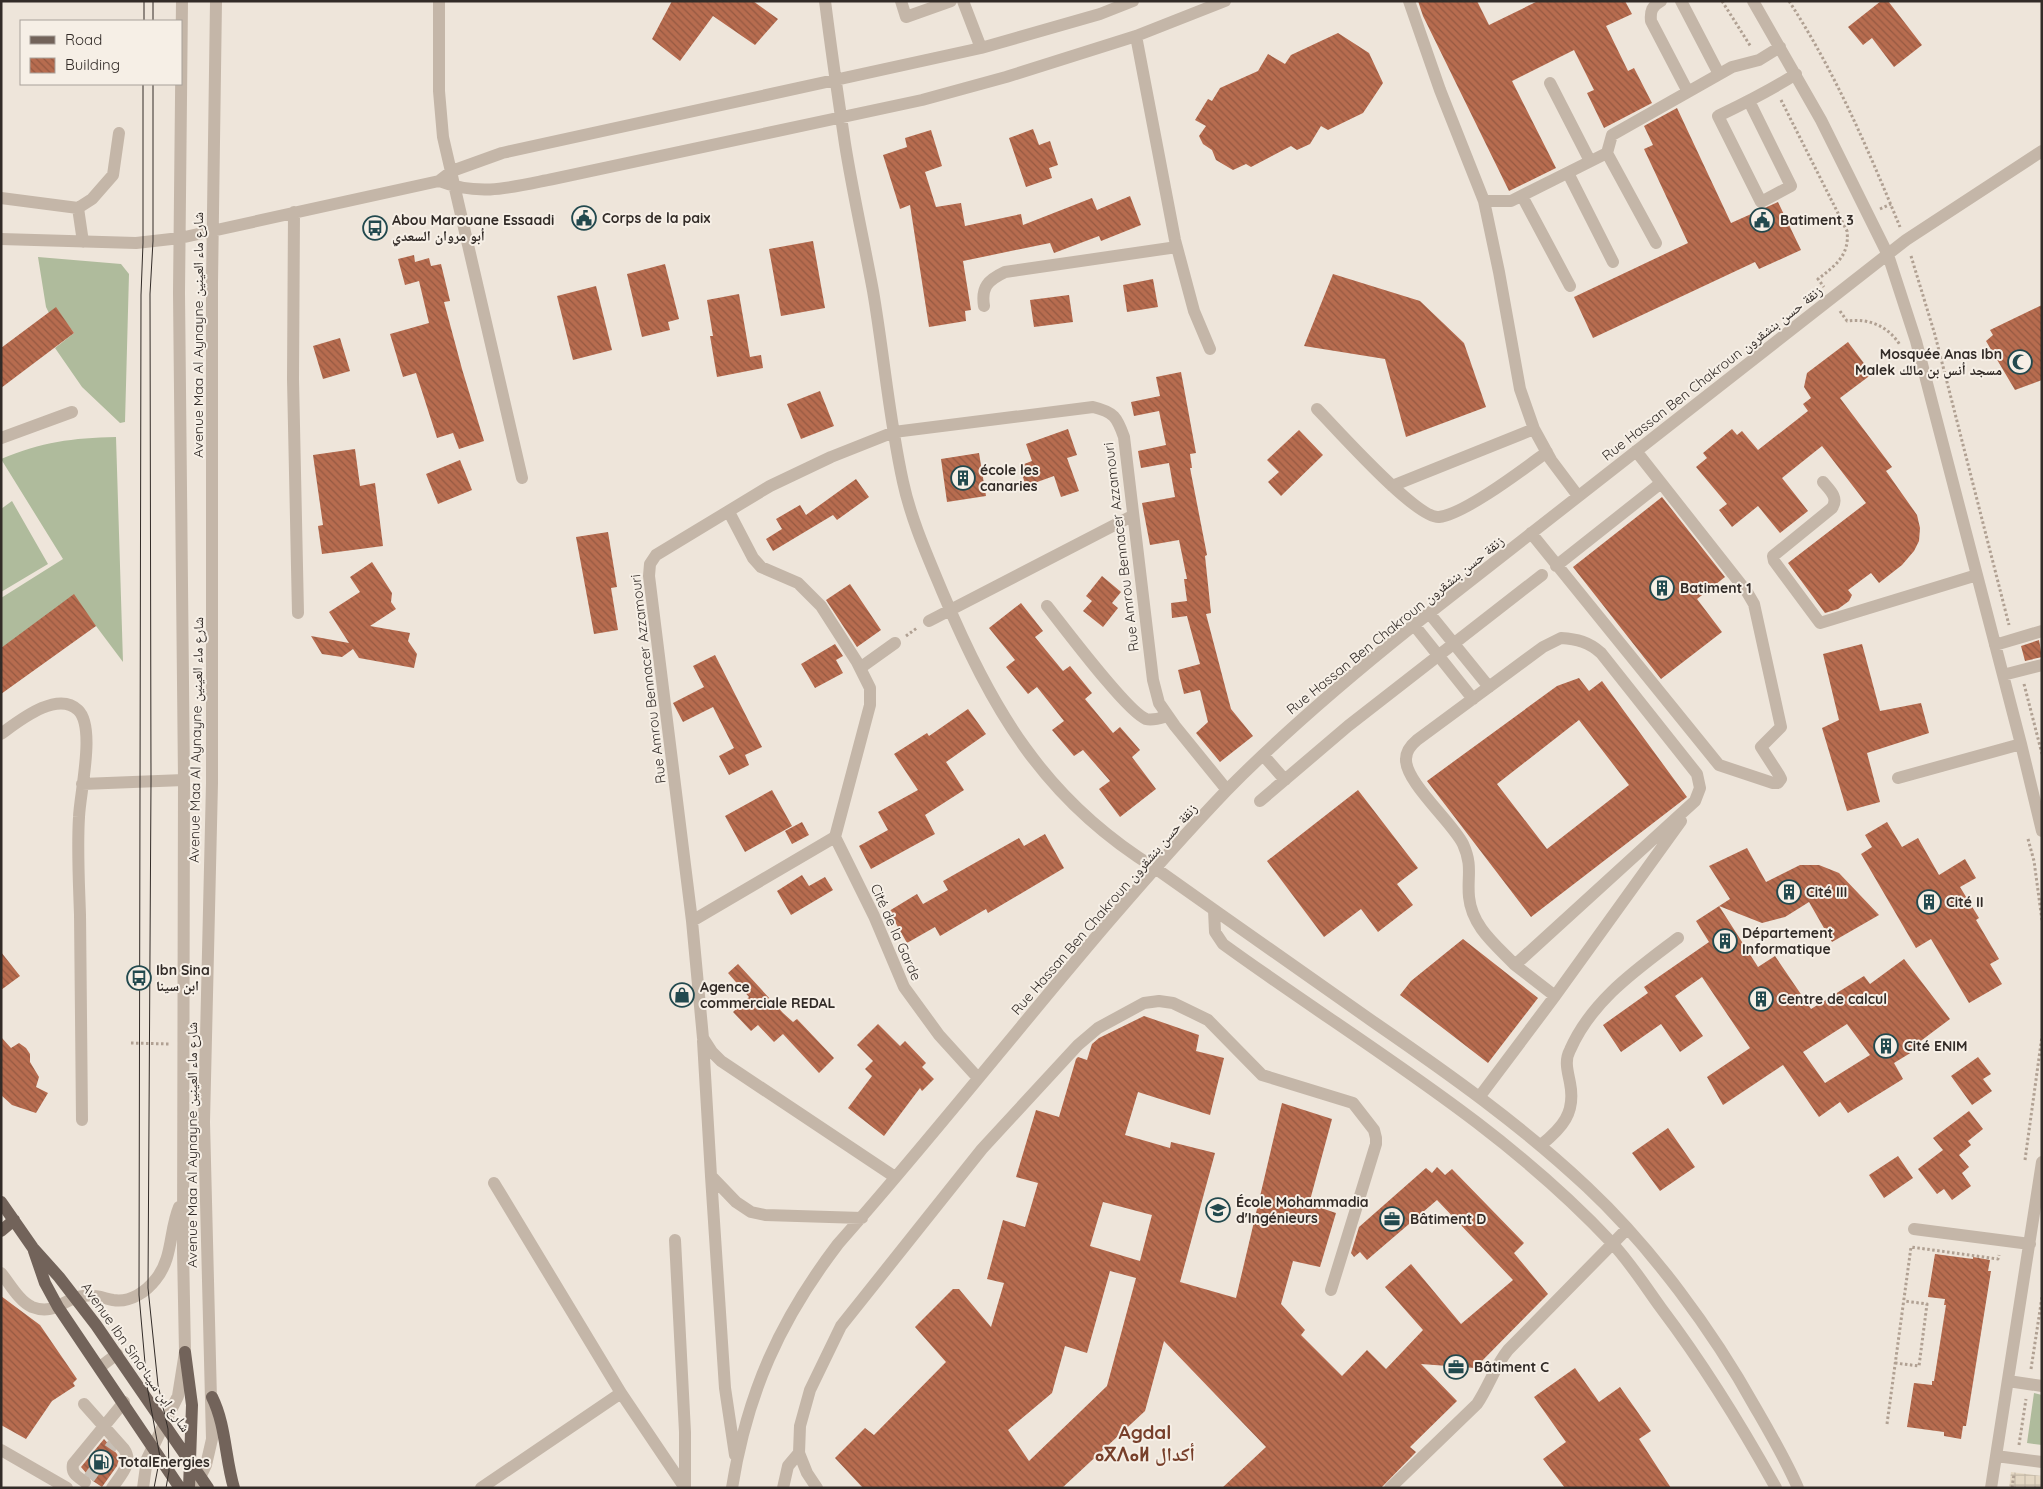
<svg xmlns="http://www.w3.org/2000/svg" width="2043" height="1489" font-family="Quicksand,'Noto Naskh Arabic','Noto Sans Tifinagh',sans-serif">
<style>
.garden{fill:#afbb9c}
.plaza{fill:url(#plaza-grid)}
.building{fill:url(#building-back-hatch);fill-rule:evenodd}
.lines{fill:none;stroke-linecap:round;stroke-linejoin:round}
.minor-tunnel{stroke:#c8c0b6;stroke-width:12;stroke-dasharray:12 6;stroke-linecap:butt}
.path{stroke:#b0a092;stroke-width:3;stroke-dasharray:2.5 2.5;stroke-linecap:butt}
.minor{stroke:#c4b6a8;stroke-width:12}
.major{stroke:#72635a;stroke-width:12}
.tram{stroke:#322b27;stroke-width:1}
.labels{text-anchor:middle;stroke-width:4;stroke-linejoin:round;paint-order:stroke}
.poi-label{font-size:14px;font-weight:bold;fill:#322b27;stroke:#f6efe6;text-anchor:start}
.street-label{font-size:14px;fill:#322b27;stroke:#f6efe6}
.district-label{font-size:19px;font-weight:bold;fill:#773f2a;stroke:#f6efe6}
</style>
<defs>
<pattern id="plaza-grid" width="8" height="8" patternUnits="userSpaceOnUse" patternTransform="scale(1.25)"><rect width="8" height="8" fill="#e4d7c3"/><path d="M0 4h8M4 0v8" fill="none" stroke="#c4b9a8"/></pattern>
<pattern id="building-back-hatch" width="6" height="6" patternUnits="userSpaceOnUse" patternTransform="scale(1.25)"><rect width="6" height="6" fill="#b76c4f"/><path d="M-1 5l2 2M0 0l6 6M5-1l2 2" fill="none" stroke="#955942"/></pattern>
</defs>
<rect width="100%" height="100%" fill="#eee5da"/>
<!-- garden -->
<path class="garden" d="M38,257L121,264L129,274L125,422L120,423L82,387L55,348L74,333L56,308L49,313L46,307Z
M116,437L123,662L96,626L1,648V598L63,559L1,459C42,442 72,438 116,437Z
M12,501L48,564L1,592V509Z
M2034,1393L2042,1395V1445L2027,1443Z"/>
<!-- plaza -->
<path class="plaza" d="M2011,1472L2042,1476V1488H2009Z"/>
<!-- building -->
<path class="building" d="M672,1H753L778,19L755,45L713,16L680,61L652,39Z
M1418,1H1477L1489,25L1538,1H1625L1632,14L1606,26L1628,71L1634,68L1652,103L1604,128L1587,93L1594,90L1574,50L1512,81L1556,168L1509,191L1423,16Z
M1881,1H1888L1922,45L1894,67L1872,38L1863,45L1848,27Z
M1338,33L1369,53L1383,83L1363,113L1328,130L1321,126L1310,144L1297,150L1291,146L1251,167L1246,164L1233,170L1216,160L1212,150L1203,144L1199,136L1206,126L1195,120L1208,99L1212,101L1220,88L1258,71L1268,54L1285,64L1291,55Z
M1677,108L1731,223L1778,202L1801,250L1759,269L1755,262L1593,338L1574,297L1688,243L1644,149L1653,145L1644,126Z
M1033,129L1039,145L1050,141L1058,165L1049,168L1052,178L1026,187L1009,138Z
M931,130L942,166L925,172L936,207L961,203L965,226L1021,214L1023,225L1092,198L1097,210L1130,196L1141,225L1101,241L1099,236L1054,253L1050,243L963,261L971,310L965,311L966,321L929,327L910,205L900,209L883,155L907,147L905,138Z
M813,241L825,308L781,316L769,249Z
M414,255L415,262L429,258L431,266L441,264L450,301L444,302L462,369L484,441L459,449L453,433L437,438L416,373L403,377L390,334L429,323L419,281L405,285L398,259Z
M665,264L679,319L668,322L670,330L642,337L627,274Z
M1333,274L1420,301L1464,343L1486,407L1406,437L1385,359L1304,346Z
M1153,279L1158,307L1127,312L1123,285Z
M596,286L612,350L573,360L557,296Z
M739,294L750,357L761,355L763,368L717,377L710,336H713L707,300Z
M1069,295L1073,322L1034,327L1030,300Z
M2042,305V380L2015,390L1986,341L1993,335L1990,330Z
M56,307L74,333L1,388V348Z
M340,338L350,371L323,379L313,346Z
M1848,342L1872,374L1840,398L1892,467L1886,471L1917,515L1920,528L1919,541L1914,551L1902,565L1879,583L1871,573L1848,590L1852,595L1849,601L1838,609L1825,613L1788,563L1866,503L1822,446L1782,478L1808,511L1780,533L1758,506L1732,527L1719,510L1727,504L1696,467L1707,458L1703,453L1732,429L1737,435L1742,431L1758,450L1808,411L1803,404L1811,398L1804,387L1807,373Z
M1181,372L1196,453L1190,454L1192,468H1190L1207,555L1205,556L1211,613L1206,614L1231,709L1253,736L1220,762L1196,733L1208,722L1200,690L1184,694L1178,670L1200,664L1187,616L1172,618L1171,603L1187,601L1184,579H1187L1179,540L1150,545L1142,503L1175,497L1169,463L1141,468L1138,451L1166,445L1159,411L1134,416L1131,402L1160,396L1156,377Z
M820,391L834,426L801,439L787,404Z
M1068,429L1077,455L1067,458L1079,491L1061,497L1054,476L1026,486L1019,466L1032,461L1026,444Z
M1299,430L1323,455L1281,496L1268,482L1279,472L1267,460Z
M355,449L360,486L375,483L383,546L322,554L318,526L323,525L313,455Z
M979,453L986,496L947,502L941,459Z
M460,460L472,490L438,504L426,474Z
M856,479L869,497L837,520L833,515L773,551L766,539L782,529L776,519L800,505L806,515Z
M1662,497L1725,577L1697,599L1722,632L1661,679L1573,567Z
M608,532L617,587L611,588L618,630L594,634L576,537Z
M372,562L392,593L391,602L396,609L370,626L410,633L408,641L417,654L414,668L359,658L353,649L342,657L322,654L311,636L349,643L329,612L360,592L350,577Z
M1102,576L1121,592L1112,603L1118,608L1103,627L1083,611L1092,601L1086,596Z
M850,584L881,630L857,647L826,600Z
M74,594L96,626L1,694V648Z
M1021,603L1043,631L1035,637L1063,671L1070,666L1092,693L1085,699L1113,733L1120,727L1140,750L1132,757L1156,789L1120,817L1099,789L1110,781L1083,750L1074,756L1052,730L1064,721L1037,687L1028,694L1006,667L1015,660L989,628Z
M2039,640L2042,657L2025,661L2021,646Z
M835,644L843,656L836,660L843,673L815,688L801,664Z
M1862,644L1880,711L1921,703L1929,733L1867,753L1880,802L1847,811L1822,728L1839,720L1823,654Z
M715,655L762,747L745,755L749,765L729,775L719,756L734,748L713,707L683,722L673,703L704,687L693,666Z
M1579,678L1589,691L1602,681L1687,797L1531,917L1427,781L1557,686ZM1579,720L1629,785L1547,849L1497,784Z
M968,709L986,734L946,762L964,790L925,815L935,834L871,869L859,846L888,830L878,812L918,790L894,754L927,733L929,736Z
M772,790L792,826L745,852L725,816Z
M1358,790L1418,868L1397,884L1413,905L1378,932L1361,909L1324,937L1267,861Z
M802,822L809,835L792,844L785,831Z
M1887,822L1902,847L1918,838L1939,875L1965,859L1976,878L1960,887L1979,918L1976,920L1999,959L1990,964L2002,984L1969,1003L1931,939L1916,948L1861,854L1872,847L1865,835Z
M1045,834L1064,868L988,913L986,909L940,936L935,927L907,943L889,911L917,894L923,904L948,890L943,881L1019,838L1024,846Z
M1747,848L1766,882L1800,865H1819L1839,873L1879,915L1832,942L1809,902L1785,917L1762,923L1719,906L1758,967L1775,956L1811,1009L1864,976L1870,984L1904,959L1950,1019L1910,1049L1912,1052L1894,1063L1903,1079L1848,1113L1840,1102L1819,1117L1783,1065L1723,1105L1707,1077L1750,1048L1702,977L1675,996L1703,1036L1680,1052L1661,1024L1621,1052L1603,1025L1648,993L1644,987L1709,942L1696,921L1730,899L1709,866ZM1847,1024L1870,1055L1825,1083L1803,1052Z
M802,875L809,886L825,877L833,890L791,915L777,891Z
M1463,939L1538,998L1488,1063L1400,995L1411,981Z
M1,952L20,976L1,990Z
M738,964L783,1013L793,1022L797,1019L834,1058L819,1073L783,1034L774,1042L758,1025L751,1031L733,1012L749,997L728,973Z
M1144,1016L1199,1035L1196,1051L1224,1058L1210,1115L1138,1092L1125,1135L1170,1148L1171,1142L1215,1153L1180,1282L1236,1298L1282,1103L1332,1119L1309,1204L1336,1213L1320,1267L1293,1261L1281,1304L1305,1330L1301,1335L1342,1376L1367,1350L1386,1369L1423,1330L1385,1287L1411,1264L1461,1324L1513,1280L1437,1200L1367,1260L1360,1252L1354,1257L1351,1253L1359,1227L1426,1168L1432,1173L1437,1167L1445,1175L1452,1169L1524,1243L1514,1253L1548,1294L1475,1368L1421,1364L1457,1401L1410,1447L1416,1452L1381,1488H1222L1266,1447L1164,1341L1145,1411L1062,1488H863L835,1458L865,1428L874,1435L946,1362L915,1327L953,1289H959L991,1327L1004,1283L987,1279L1003,1220L1025,1227L1038,1183L1016,1177L1036,1110L1059,1117L1076,1059L1078,1057L1087,1060L1092,1044L1099,1038ZM1103,1202L1152,1215L1140,1261L1090,1246ZM1110,1271L1136,1278L1107,1386L1029,1461L1008,1430L1052,1393L1065,1346L1087,1353Z
M878,1024L900,1046L905,1041L926,1063L922,1067L934,1079L922,1091L920,1088L884,1136L848,1108L872,1076L865,1069L873,1061L857,1045Z
M1,1037L11,1048L19,1043L26,1048L30,1054V1062L39,1077L36,1087L48,1093L36,1113L12,1105L1,1095Z
M1978,1057L1991,1074L1983,1079L1992,1091L1972,1105L1951,1076Z
M1969,1111L1983,1129L1968,1141L1971,1145L1959,1155L1969,1167L1962,1173L1971,1186L1952,1200L1944,1189L1937,1194L1918,1169L1943,1150L1933,1138Z
M1668,1128L1695,1167L1660,1191L1632,1153Z
M1898,1156L1913,1178L1884,1198L1869,1175Z
M1935,1254L1973,1259V1257L1990,1260L1988,1271H1991L1966,1426H1963L1961,1439L1944,1436V1432L1907,1427L1914,1383L1932,1385V1381H1934L1946,1305H1944L1945,1299L1928,1297Z
M1,1296L40,1325L77,1379L73,1383L75,1386L52,1401L26,1439L1,1425Z
M1575,1368L1599,1402L1620,1387L1651,1431L1639,1439L1671,1488H1565L1543,1459L1566,1442L1534,1397Z
M104,1439L117,1454L119,1459L117,1466L102,1487L93,1481L81,1467Z"/>
<g class="lines">
<!-- minor-tunnel -->
<path class="minor-tunnel" d="M89,1478L113,1444"/>
<!-- path -->
<path class="path" d="M1722,1L1751,47
M1789,1C1835,72 1868,149 1900,227
M1781,100L1847,231C1850,255 1835,266 1818,279L1824,287
M1880,209L1891,204
M1911,256L1935,335L2009,625
M1840,311L1847,321C1869,318 1888,326 1900,345
M906,636L917,628
M2024,684L2042,754
M2028,839L2034,861L2042,920
M131,1043L169,1044
M2025,1160L2042,1036
M1895,1363L1919,1366L1927,1304L1904,1301
M2031,1369L2042,1297
M1887,1424L1911,1247L1998,1259L1999,1255
M2019,1445L2026,1399
M2012,1488L2014,1474"/>
<!-- minor -->
<path class="minor" d="M439,1V91L443,137L522,478
M825,1C831,49 838,97 845,144C853,194 864,242 873,291C884,355 889,419 903,482C911,519 927,555 942,591C992,709 1043,799 1155,868C1228,920 1301,971 1375,1023C1449,1074 1521,1125 1587,1187C1651,1247 1713,1331 1755,1407C1770,1433 1786,1460 1798,1488
M901,1L906,17L951,1
M963,1L981,48
M1409,1L1440,90L1484,201L1499,272L1520,389L1534,429L1551,460L1578,496
M1661,1C1652,6 1650,11 1651,21L1688,92
M1681,1L1719,74
M1753,1L1821,120L1888,255L1916,341L2021,744L2042,831
M1136,36L1175,240L1194,311L1210,349
M1550,83L1590,161
M1749,101L1791,186L1761,202L1718,116C1745,103 1771,90 1796,74
M1607,153L1656,243
M1568,173L1613,262
M439,181C480,197 513,187 553,179L922,100L1006,77L1136,36L1225,1
M1522,196L1570,286
M1,198L78,208L92,199L113,175L119,133
M1484,201H1511L1607,153L1612,135L1732,67L1759,60L1780,47
M78,208L83,242
M294,212L293,379L298,613
M1,239L136,243L180,238L439,181L452,171L502,153L981,48L1100,14L1133,1
M984,306C981,287 988,280 1005,272L1177,247
M1317,409C1336,428 1416,519 1439,517C1465,514 1525,468 1547,452
M1,438L72,412
M1823,482C1830,490 1839,498 1832,508L1773,556L1774,561L1820,623L1977,575
M1392,486L1534,429
M729,512L753,558L761,567L798,583L821,606L857,662L870,688V705L835,837L874,916L904,987L939,1035L978,1078
M1531,533L1719,765L1773,783H1778L1781,779L1779,775L1761,747L1781,727L1754,604L1747,592L1636,451
M1556,566L1661,483
M1047,606C1063,626 1127,712 1146,719C1153,721 1161,718 1168,716
M1429,613L1489,687
M929,621L1132,516
M1414,625L1473,699
M1561,638C1577,639 1589,642 1601,653L1697,774L1700,788L1695,801L1515,965C1496,945 1472,927 1469,897C1467,876 1473,866 1463,844C1452,822 1405,782 1406,759C1406,751 1411,745 1417,740L1543,647Z
M1995,645L2042,631
M860,668L895,643
M2003,675L2042,665
M1,734C19,721 57,690 78,710C96,727 80,792 79,817C77,849 79,883 80,915C81,983 81,1051 82,1120
M1263,755L1285,780
M1898,778L2021,744
M82,784L184,780
M1260,801L1348,726L1542,575
M1214,910L1215,932L1223,944C1355,1040 1499,1122 1611,1242C1630,1262 1645,1286 1661,1308C1704,1365 1741,1425 1776,1488
M692,921L835,837
M1515,965L1555,996
M703,1041L711,1176L736,1202L751,1212L765,1215L862,1218
M1480,1096L1555,996L1681,821
M1541,1145C1562,1128 1576,1113 1570,1083C1568,1072 1564,1061 1570,1050C1592,1000 1636,970 1678,938
M711,1176L725,1388L735,1455
M895,1177L721,1061L712,1052L703,1038L692,921L649,576L650,564L656,555L770,486L831,457L894,432L1093,407C1114,412 1117,417 1124,437L1153,680L1159,703L1175,726L1227,790
M494,1183L621,1393L685,1488
M1914,1229L2030,1244
M675,1240L685,1432V1488
M1,1273C10,1284 19,1301 32,1307C55,1316 64,1298 83,1296C94,1294 103,1298 113,1300C130,1303 146,1292 156,1279C173,1258 169,1231 179,1207
M100,1367L117,1354
M2008,1381L2042,1386
M84,1404L124,1449C134,1463 120,1476 112,1488
M1,1450L67,1488
M1996,1456L2042,1462
M85,1482C78,1477 71,1474 73,1464L124,1402
M143,1488L147,1459L178,1396L185,1352L183,1250L184,780L179,293L182,1
M195,1488L206,1465L212,1439L204,1122L212,783V283L216,1
M481,1488L621,1393
M732,1488C747,1393 780,1320 838,1244C970,1095 1089,935 1226,791C1285,731 1349,677 1414,625L1906,240L2042,151
M783,1488L788,1466L799,1453
M817,1488L807,1473L799,1453L800,1426L810,1390L841,1326L982,1149L1078,1045L1098,1028L1144,1003L1159,1001L1173,1003L1208,1020L1262,1075L1353,1103L1374,1130L1376,1138V1144L1331,1290
M1390,1488L1477,1404C1489,1386 1495,1366 1508,1350L1627,1229
M1991,1488L2042,1162"/>
<!-- major -->
<path class="major" d="M1,1202L33,1248L59,1277L96,1325L208,1488
M1,1231L14,1220
M34,1251L45,1283L58,1307L180,1488
M185,1352L192,1405L189,1488
M212,1397C226,1425 225,1458 234,1488"/>
<!-- tram -->
<path class="tram" d="M144,21V1
M153,21V1
M143,84V243L141,295L139,1295L147,1386L160,1457L154,1488
M153,84V241L150,294L151,781L148,1288L158,1385L168,1429L169,1471L166,1488"/>
</g>
<!-- icons -->
<defs>
<g id="civic-ring" transform="scale(1.25)"><circle r="9.5" fill="#f6efe6" stroke="#22494e" stroke-width="1.5"/><path d="M-.6-6.5H3V-4.5H.6V-3L4-1V1h2V6H-6V1h2V-1L-.6-3ZM-1.2 2.5V6h2.4V2.5Z" fill="#22494e"/></g>
<g id="bus-ring" transform="scale(1.25)"><circle r="9.5" fill="#f6efe6" stroke="#22494e" stroke-width="1.5"/><path d="M-5-6H5V4H4V6H2V4H-2V6H-4V4H-5ZM-3.5-4V0h7V-4ZM-3.5 1.2v1.5H-2V1.2ZM2 1.2v1.5H3.5V1.2Z" fill="#22494e"/></g>
<g id="mosque-ring" transform="scale(1.25)"><circle r="9.5" fill="#f6efe6" stroke="#22494e" stroke-width="1.5"/><path d="M3.5-4.9A6 6 0 1 0 3.5 4.9A5 5 0 1 1 3.5-4.9Z" fill="#22494e"/></g>
<g id="building-ring" transform="scale(1.25)"><circle r="9.5" fill="#f6efe6" stroke="#22494e" stroke-width="1.5"/><path d="M-4-6H4V6H1V3H-1V6H-4ZM-2.5-4.3h1.7v1.8h-1.7ZM.8-4.3h1.7v1.8H.8ZM-2.5-1h1.7V.8h-1.7ZM.8-1h1.7V.8H.8Z" fill="#22494e"/></g>
<g id="shop-ring" transform="scale(1.25)"><circle r="9.5" fill="#f6efe6" stroke="#22494e" stroke-width="1.5"/><path d="M-5-2.5h2.3a2.7 3.5 0 0 1 5.4 0H5L5.5 6h-11ZM-1.5-2.5h3a1.5 2.3 0 0 0-3 0Z" fill="#22494e"/></g>
<g id="university-ring" transform="scale(1.25)"><circle r="9.5" fill="#f6efe6" stroke="#22494e" stroke-width="1.5"/><path d="M0-5L7-2L0 1L-7-2ZM-4 1L0 2.5L4 1V4Q0 6-4 4Z" fill="#22494e"/></g>
<g id="office-ring" transform="scale(1.25)"><circle r="9.5" fill="#f6efe6" stroke="#22494e" stroke-width="1.5"/><path d="M-6-3h4V-5.5h4V-3h4V5H-6ZM-1-4.5V-3h2v-1.5ZM-6 0V1H6V0Z" fill="#22494e"/></g>
<g id="fuel-ring" transform="scale(1.25)"><circle r="9.5" fill="#f6efe6" stroke="#22494e" stroke-width="1.5"/><path d="M-5.5-6h7V0h2V4h1.3V-2.5L3-4.5l.8-.8L6-3V5H2.5V1h-1V6h-7ZM-4.2-4.7v3.2H.2V-4.7Z" fill="#22494e"/></g>
</defs>
<g fill-rule="evenodd">
<use href="#civic-ring" x="584" y="218"/>
<use href="#civic-ring" x="1762" y="220"/>
<use href="#bus-ring" x="375" y="228"/>
<use href="#mosque-ring" x="2020" y="362"/>
<use href="#building-ring" x="963" y="478"/>
<use href="#building-ring" x="1662" y="588"/>
<use href="#building-ring" x="1789" y="892"/>
<use href="#building-ring" x="1929" y="902"/>
<use href="#building-ring" x="1725" y="941"/>
<use href="#bus-ring" x="139" y="978"/>
<use href="#shop-ring" x="682" y="995"/>
<use href="#building-ring" x="1761" y="999"/>
<use href="#building-ring" x="1886" y="1046"/>
<use href="#university-ring" x="1218" y="1210"/>
<use href="#office-ring" x="1392" y="1219"/>
<use href="#office-ring" x="1456" y="1367"/>
<use href="#fuel-ring" x="101" y="1462"/>
</g>
<g class="labels">
<!-- poi labels -->
<g class="poi-label">
<text x="602" y="223">Corps de la paix</text>
<text x="392" y="225">Abou Marouane Essaadi<tspan x="392" dy="16">أبو مروان السعدي</tspan></text>
<text x="1780" y="225">Batiment 3</text>
<text x="2002" y="359" text-anchor="end">Mosquée Anas Ibn<tspan x="2002" dy="16">Malek مسجد أنس بن مالك</tspan></text>
<text x="980" y="475">école les<tspan x="980" dy="16">canaries</tspan></text>
<text x="1680" y="593">Batiment 1</text>
<text x="1806" y="897">Cité III</text>
<text x="1946" y="907">Cité II</text>
<text x="1742" y="938">Département<tspan x="1742" dy="16">Informatique</tspan></text>
<text x="156" y="975">Ibn Sina<tspan x="156" dy="16">ابن سينا</tspan></text>
<text x="700" y="992">Agence<tspan x="700" dy="16">commerciale REDAL</tspan></text>
<text x="1778" y="1004">Centre de calcul</text>
<text x="1904" y="1051">Cité ENIM</text>
<text x="1236" y="1207">École Mohammadia<tspan x="1236" dy="16">d'Ingénieurs</tspan></text>
<text x="1410" y="1224">Bâtiment D</text>
<text x="1474" y="1372">Bâtiment C</text>
<text x="118" y="1467">TotalEnergies</text>
</g>
<!-- street labels -->
<g class="street-label">
<text transform="translate(198 335) rotate(-90)" y="5">Avenue Maa Al Aynayne شارع ماء العينين</text>
<text transform="translate(1712 373) rotate(-38)" y="5">Rue Hassan Ben Chakroun زنقة حسن بنشقرون</text>
<text transform="translate(1121 547) rotate(-97)" y="5">Rue Amrou Bennacer Azzamouri</text>
<text transform="translate(1395 625) rotate(-39)" y="5">Rue Hassan Ben Chakroun زنقة حسن بنشقرون</text>
<text transform="translate(648 679) rotate(-97)" y="5">Rue Amrou Bennacer Azzamouri</text>
<text transform="translate(196 740) rotate(-89)" y="5">Avenue Maa Al Aynayne شارع ماء العينين</text>
<text transform="translate(1104 909) rotate(-49)" y="5">Rue Hassan Ben Chakroun زنقة حسن بنشقرون</text>
<text transform="translate(896 932) rotate(66)" y="5">Cité de la Garde</text>
<text transform="translate(192 1145) rotate(-90)" y="5">Avenue Maa Al Aynayne شارع ماء العينين</text>
<text transform="translate(136 1357) rotate(55)" y="5">Avenue Ibn Sina شارع ابن سينا</text>
</g>
<!-- district labels -->
<g class="district-label">
<text x="1145" y="1439">Agdal<tspan x="1145" dy="22">ⴰⴳⴷⴰⵍ أكدال</tspan></text>
</g>
</g>
<!-- border -->
<rect width="2043" height="1489" fill="none" stroke="#322b27" stroke-width="5"/>
<!-- legend -->
<rect x="20" y="20" width="162" height="65" fill="#f6efe6" stroke="#a8a19a"/>
<rect x="30" y="36" width="25" height="8" fill="#72635a" stroke="#a8a19a"/>
<text x="65" y="45" font-size="15" fill="#322b27">Road</text>
<rect x="30" y="58" width="25" height="15" fill="url(#building-back-hatch)" stroke="#a8a19a"/>
<text x="65" y="70" font-size="15" fill="#322b27">Building</text>
</svg>
